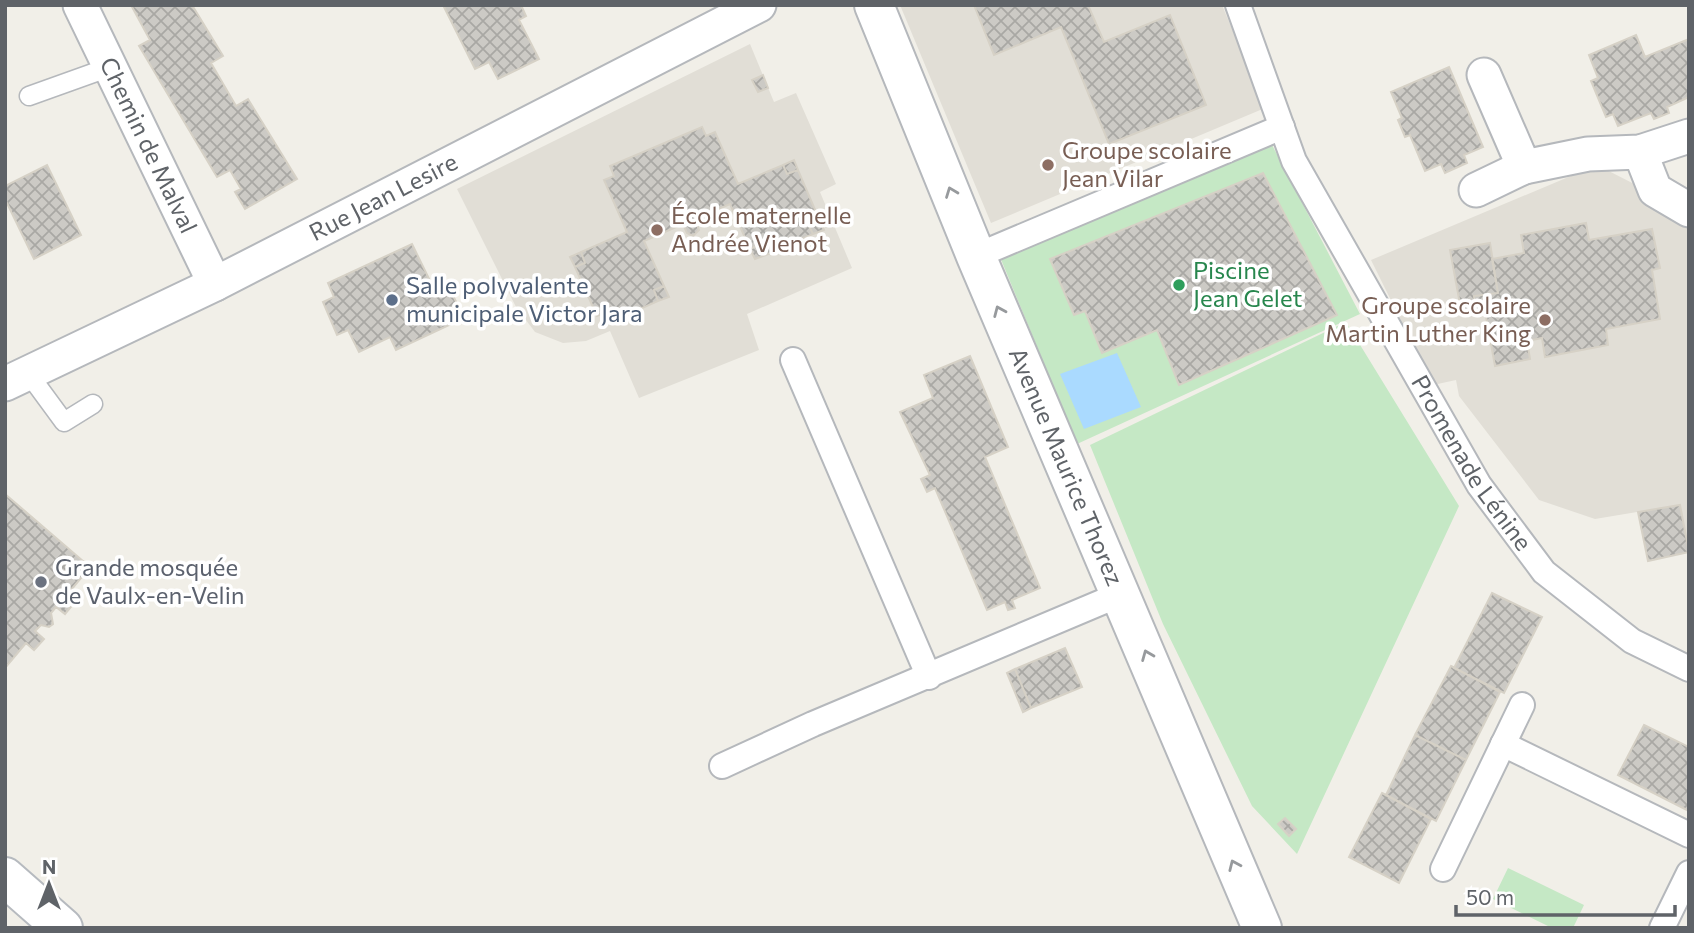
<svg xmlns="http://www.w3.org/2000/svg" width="1694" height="933" font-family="Commissioner,sans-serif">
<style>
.education{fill:#e1ded6}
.green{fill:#c5e8c5}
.water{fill:#aadaff}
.building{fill:url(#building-cross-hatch);stroke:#d6d1c6;stroke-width:2}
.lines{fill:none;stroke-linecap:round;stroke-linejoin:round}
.service-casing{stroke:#b5b8bc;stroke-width:21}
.pedestrian-casing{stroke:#b5b8bc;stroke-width:28}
.minor-casing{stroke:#b5b8bc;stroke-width:37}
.tertiary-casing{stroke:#b5b8bc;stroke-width:42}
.secondary-casing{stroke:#b6babf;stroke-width:42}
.service{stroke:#fff;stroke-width:18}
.pedestrian{stroke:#fff;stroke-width:24}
.minor{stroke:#fff;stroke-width:33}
.tertiary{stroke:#fff;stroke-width:38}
.secondary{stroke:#fff;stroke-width:38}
.oneway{stroke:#979a9d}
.education-dot{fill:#8d6e63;stroke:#fff;stroke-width:2.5}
.leisure-dot{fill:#2e9e5b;stroke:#fff;stroke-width:2.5}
.service-dot{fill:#5c6f8a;stroke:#fff;stroke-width:2.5}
.worship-dot{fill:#6b7280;stroke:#fff;stroke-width:2.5}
.labels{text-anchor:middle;stroke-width:7;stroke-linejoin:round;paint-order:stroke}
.street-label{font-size:24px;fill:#5f6368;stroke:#fff}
.education-label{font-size:24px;fill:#785e54;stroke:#fff;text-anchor:start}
.leisure-label{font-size:24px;fill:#27864d;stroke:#fff;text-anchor:start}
.service-label{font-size:24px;fill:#4e5e75;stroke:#fff;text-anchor:start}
.worship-label{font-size:24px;fill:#5b616d;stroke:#fff;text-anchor:start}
</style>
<defs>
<pattern id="building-cross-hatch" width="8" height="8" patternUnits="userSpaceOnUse" patternTransform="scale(1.75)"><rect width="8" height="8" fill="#cccac5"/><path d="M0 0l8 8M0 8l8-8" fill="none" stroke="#a9a8a4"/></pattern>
</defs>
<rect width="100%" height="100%" fill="#f1efe8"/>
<!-- education -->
<path class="education" d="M900,5H1222L1265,108L991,223Z
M750,44L774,102L796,93L836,184L820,192L852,268L747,314L759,350L639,398L610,331L586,341L563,343L535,332L516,307L457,189Z
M1597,165L1689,212V552L1679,505L1595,519L1539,500L1459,396L1456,380L1433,385L1371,260Z"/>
<!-- green -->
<path class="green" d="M1271,143L1360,314L1077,444L1000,257Z
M1346,322L1459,506L1297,854L1252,806L1163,624L1090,445Z
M1508,868L1584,905L1573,928H1552L1493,899Z"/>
<!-- water -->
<path class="water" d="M1117,353L1141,407L1084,429L1060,374Z"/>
<!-- building -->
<path class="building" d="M131,5H192L223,56L211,63L236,106L248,99L297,179L245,209L235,192L241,189L230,170L217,177L139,46L150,40Z
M443,5H521L526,16L519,20L539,59L498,79L489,62L475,69Z
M974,5H1088L1104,42L1170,15L1206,105L1109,144L1061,27L994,55Z
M1636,35L1645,57L1689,39V97L1667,107L1669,113L1654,119L1651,113L1618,126L1613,114L1606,117L1591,81L1598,78L1589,55Z
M1449,67L1483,147L1464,155L1467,163L1445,173L1441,164L1425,171L1410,135L1405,137L1398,120L1402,118L1391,92Z
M763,75L768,88L758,92L752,80Z
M702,127L706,136L715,132L738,184L783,165L787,174L798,170L819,219L808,224L813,234L766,255L761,244L750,249L730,204L695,219L699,230L693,236L687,233L683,224L644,241L664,286L654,290L658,301L611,322L607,312L597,316L575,267L585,263L581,252L627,232L604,180L614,176L610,166Z
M794,160L798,170L787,174L783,165Z
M47,165L81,235L34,259L5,199V186Z
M1263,173L1337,315L1179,385L1157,330L1102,353L1085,311L1074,315L1050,259Z
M819,219L824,230L813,234L808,224Z
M1586,223L1589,240L1652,229L1660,268L1652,270L1660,319L1606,329L1608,345L1545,357L1542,338L1527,341L1530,359L1495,366L1485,311L1476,313L1474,296L1498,293L1492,259L1524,253L1521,235Z
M1490,243L1498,293L1474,296L1476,313L1462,315L1450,250Z
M412,244L434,289L447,283L464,318L396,350L390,337L359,352L348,330L337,335L323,302L334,297L328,283Z
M761,244L766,255L755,259L750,249Z
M581,252L585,263L575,267L570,257Z
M664,286L669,297L658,301L654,290Z
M970,356L1008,447L985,457L1040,588L1012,600L1015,608L1008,610L1005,602L987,610L935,488L927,492L921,479L930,475L900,412L933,398L924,375Z
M5,494L90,567L66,596L74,603L65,614L56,607L51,613L53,624L49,627L41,625L35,631L44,639L34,650L26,643L5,668Z
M1680,505L1689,552L1648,561L1638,512Z
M1492,593L1542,617L1504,693L1454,668Z
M1065,648L1082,687L1031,708L1015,669Z
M1451,666L1500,692L1466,760L1415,735Z
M1015,669L1031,708L1023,712L1007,673Z
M1644,725L1689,747V811L1618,775Z
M1415,735L1466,760L1436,821L1386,795Z
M1382,793L1431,819L1399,883L1349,857Z
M1285,818L1296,829L1289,836L1278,824Z"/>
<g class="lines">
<!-- service casing -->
<g class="service-casing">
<path id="service" d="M29,96L110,67
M28,373L64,422L93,404"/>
</g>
<!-- pedestrian casing -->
<g class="pedestrian-casing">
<g id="pedestrian">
<path id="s1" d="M1238,5L1294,161L1479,485L1544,572L1632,641L1689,669"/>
<path d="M976,256L1282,127"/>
<path d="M793,360L929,677"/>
<path d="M1503,744L1689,835"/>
<path d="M722,766L813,724L1121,594"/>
<path d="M1443,869L1522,705"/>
<path d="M1662,928L1689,873"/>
</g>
</g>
<!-- minor casing -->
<g class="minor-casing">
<g id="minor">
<path id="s2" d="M80,5L215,284"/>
<path d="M1484,75L1524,167L1588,154L1640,152L1689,136"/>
<path d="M1640,152L1655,190L1689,210"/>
<path d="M1476,190L1524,167"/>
<path id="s3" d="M5,384L215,284L759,5"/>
</g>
</g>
<!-- tertiary casing -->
<g class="tertiary-casing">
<g id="tertiary">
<path id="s4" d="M874,5L976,256L1262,928"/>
</g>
</g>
<!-- secondary casing -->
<g class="secondary-casing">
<path id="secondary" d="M5,877L63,928"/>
</g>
<!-- service -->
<use href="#service" class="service"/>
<!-- pedestrian -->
<use href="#pedestrian" class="pedestrian"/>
<!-- minor -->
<use href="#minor" class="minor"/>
<!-- tertiary -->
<use href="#tertiary" class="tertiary"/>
<!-- secondary -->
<use href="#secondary" class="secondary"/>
</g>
<!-- one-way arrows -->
<defs><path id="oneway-chevron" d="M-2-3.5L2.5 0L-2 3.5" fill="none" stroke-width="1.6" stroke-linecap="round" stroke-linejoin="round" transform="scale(1.75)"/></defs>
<g class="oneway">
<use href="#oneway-chevron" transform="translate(951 192) rotate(-111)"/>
<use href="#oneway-chevron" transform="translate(999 311) rotate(-113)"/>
<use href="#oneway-chevron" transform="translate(1147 655) rotate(-112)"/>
<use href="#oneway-chevron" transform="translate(1234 865) rotate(-114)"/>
</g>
<!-- markers -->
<g class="education-dot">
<circle cx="1048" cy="165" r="7"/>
<circle cx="657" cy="230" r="7"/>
<circle cx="1545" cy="320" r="7"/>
</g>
<circle class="leisure-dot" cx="1179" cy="285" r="7"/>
<circle class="service-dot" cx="392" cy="300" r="7"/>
<circle class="worship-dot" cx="41" cy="582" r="7"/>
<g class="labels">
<!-- street labels -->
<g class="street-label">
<text dy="8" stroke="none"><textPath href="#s2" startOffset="156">Chemin de Malval</textPath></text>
<text dy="8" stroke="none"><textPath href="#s3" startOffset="422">Rue Jean Lesire</textPath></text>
<text dy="8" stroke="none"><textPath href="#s1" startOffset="516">Promenade Lénine</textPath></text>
<text dy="8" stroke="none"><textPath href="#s4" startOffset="500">Avenue Maurice Thorez</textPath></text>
</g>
<!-- education labels -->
<g class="education-label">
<text x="1062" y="159">Groupe scolaire<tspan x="1062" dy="28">Jean Vilar</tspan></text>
<text x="671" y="224">École maternelle<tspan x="671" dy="28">Andrée Vienot</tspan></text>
<text x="1531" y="314" text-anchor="end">Groupe scolaire<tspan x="1531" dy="28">Martin Luther King</tspan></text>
</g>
<!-- leisure labels -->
<g class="leisure-label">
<text x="1193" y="279">Piscine<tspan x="1193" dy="28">Jean Gelet</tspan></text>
</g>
<!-- service labels -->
<g class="service-label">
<text x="406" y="294">Salle polyvalente<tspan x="406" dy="28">municipale Victor Jara</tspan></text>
</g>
<!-- worship labels -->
<g class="worship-label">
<text x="55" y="576">Grande mosquée<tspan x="55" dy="28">de Vaulx-en-Velin</tspan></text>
</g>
</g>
<!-- border -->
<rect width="1694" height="933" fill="none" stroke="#5f6368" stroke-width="14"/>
<!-- north arrow -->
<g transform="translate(49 884)" stroke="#ffffff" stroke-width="5" paint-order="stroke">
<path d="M0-5L12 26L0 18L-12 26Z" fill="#5f6368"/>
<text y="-10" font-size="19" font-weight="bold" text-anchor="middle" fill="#5f6368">N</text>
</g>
<!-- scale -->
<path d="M1456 905v10h219v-10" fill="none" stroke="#5f6368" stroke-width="3.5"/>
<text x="1466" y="905" font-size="21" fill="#5f6368" stroke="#ffffff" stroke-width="5" paint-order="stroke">50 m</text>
</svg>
